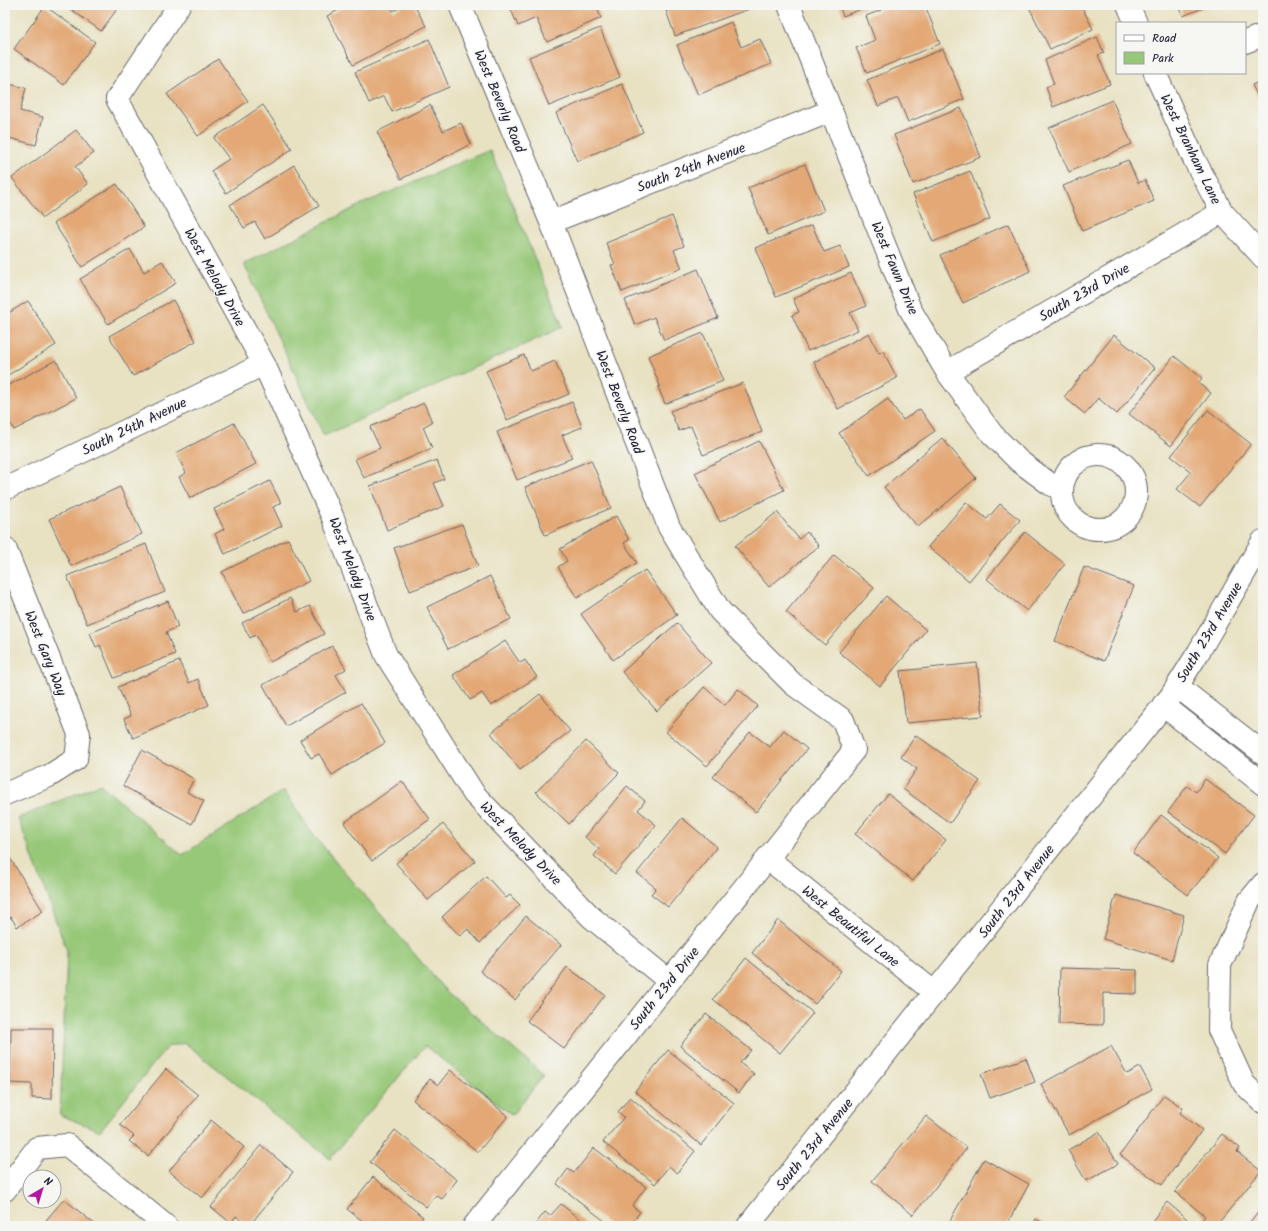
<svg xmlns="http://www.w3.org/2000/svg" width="1268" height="1231" font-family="Kalam,sans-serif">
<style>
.green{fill:#97c878;stroke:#5c755a}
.building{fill:#e3a876}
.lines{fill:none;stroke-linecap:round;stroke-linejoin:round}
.minor-casing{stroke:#67656a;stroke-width:24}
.minor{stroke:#fff;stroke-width:22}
.labels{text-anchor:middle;stroke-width:3;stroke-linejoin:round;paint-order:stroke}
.street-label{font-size:14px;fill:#22223b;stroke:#f6f6f2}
</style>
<rect width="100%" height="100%" fill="#f6f6f2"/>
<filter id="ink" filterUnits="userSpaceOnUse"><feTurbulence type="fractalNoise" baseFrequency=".025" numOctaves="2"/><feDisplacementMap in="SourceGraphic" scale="8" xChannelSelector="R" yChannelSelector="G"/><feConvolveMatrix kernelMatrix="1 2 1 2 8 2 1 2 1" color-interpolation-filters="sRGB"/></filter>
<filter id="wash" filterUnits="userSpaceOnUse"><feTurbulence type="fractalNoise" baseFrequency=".012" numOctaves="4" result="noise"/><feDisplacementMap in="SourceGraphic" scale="16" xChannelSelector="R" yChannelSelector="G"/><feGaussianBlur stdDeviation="0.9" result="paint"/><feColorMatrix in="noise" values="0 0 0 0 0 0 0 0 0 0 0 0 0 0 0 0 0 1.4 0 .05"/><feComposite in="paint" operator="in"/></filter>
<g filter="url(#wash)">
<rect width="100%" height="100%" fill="#e8e2c2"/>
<!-- green -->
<path class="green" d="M490,150L563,327L324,436L244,264L364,203Z
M100,784L182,855L284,790L311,832L445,990L544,1075L512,1115L425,1046L330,1159L185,1043L167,1047L100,1131L60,1115L67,951L18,818Z"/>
<g id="blocks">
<!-- building -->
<path class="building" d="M65,5H120L101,31Z
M348,5H390L393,11L405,5H414L426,26L353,65L327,16Z
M509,5H596L601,18L547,42L536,18L518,26Z
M664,5H748L749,9L675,36Z
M839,5H872L843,16Z
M894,5H925L940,44L867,73L856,48L875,40L866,16Z
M1028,5H1081L1093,29L1050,49Z
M1179,5H1210L1183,16Z
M45,6L95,42L64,85L14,49Z
M731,22L741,47L760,39L771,64L698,95L677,45Z
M600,28L620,77L549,106L529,57Z
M1097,37L1104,53L1098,55L1110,84L1053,107L1046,87L1054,84L1045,60Z
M429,39L449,87L392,112L384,96L369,103L355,72Z
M943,49L964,99L908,122L898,98L878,106L867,80Z
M218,59L248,101L198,136L167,94Z
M1263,80V107L1252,85Z
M5,83L26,88L20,111L43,117L36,145L5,137Z
M622,84L643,132L577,161L556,113Z
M1112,100L1132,144L1069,172L1049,128Z
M263,105L292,149L226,193L211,171L229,159L214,138Z
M430,105L443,131L461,123L471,144L401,179L377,132Z
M961,108L981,157L913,184L894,135Z
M76,130L94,153L75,167L88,184L43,218L12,178Z
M1128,160L1138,183L1145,180L1154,201L1082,231L1063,186Z
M805,164L824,211L768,235L748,188Z
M294,165L319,206L265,239L255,222L244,228L230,205Z
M970,171L990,219L933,242L913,194Z
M117,184L144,227L82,267L54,223Z
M672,216L684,246L674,250L682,268L622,292L611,265L615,264L606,243Z
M1008,224L1030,271L963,303L940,255Z
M812,225L824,252L840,246L849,267L776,297L755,248Z
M130,249L144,272L162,261L176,283L108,324L80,279Z
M698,269L718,318L664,340L654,317L635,325L625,300Z
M851,273L866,306L850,313L858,330L808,351L792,315L799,312L793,299Z
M173,300L196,341L133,376L109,336Z
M28,301L56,345L5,377V315Z
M703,333L723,381L665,404L658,387L660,386L648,356Z
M869,333L879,353L883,351L897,378L838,409L814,362Z
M1114,335L1155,368L1117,414L1098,398L1085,414L1064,397Z
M524,355L531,371L555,361L569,394L507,420L486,371Z
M1174,356L1202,378L1198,383L1211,393L1171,446L1129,414Z
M56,360L76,398L14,430L5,413V387Z
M743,383L762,432L703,455L691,426L679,431L670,411Z
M888,399L903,420L920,409L935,431L869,476L839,433Z
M572,402L582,427L562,435L572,458L517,480L497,432Z
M424,403L432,422L423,427L432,448L364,478L355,459L380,448L370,427Z
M1208,410L1251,444L1200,507L1177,489L1191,472L1171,456Z
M234,423L256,464L190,498L179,477L186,473L176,453Z
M942,438L976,478L918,527L884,487Z
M759,441L784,490L720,522L695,473Z
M437,460L444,479L434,483L444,506L387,530L370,486Z
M591,460L611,508L545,535L525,487Z
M270,481L281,503L273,507L282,526L225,554L215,534L224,529L214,509Z
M120,487L142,534L71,566L49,519Z
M966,502L987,519L1000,504L1020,520L969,581L928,547Z
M777,512L799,539L807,532L819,546L769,587L735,546Z
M616,516L629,540L624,543L637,563L577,598L558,567L567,561L560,549Z
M462,524L478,566L410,591L394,548Z
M1025,532L1065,564L1027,611L987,579Z
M288,539L309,581L243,614L222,572Z
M146,544L165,592L87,624L67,576Z
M834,555L874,588L825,645L786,612Z
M1084,567L1134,586L1104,661L1055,641Z
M645,570L677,615L613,660L581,614Z
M490,576L511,619L448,649L427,607Z
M886,596L926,630L880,686L839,652Z
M290,598L297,612L310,606L324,634L270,662L256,635L250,638L242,623Z
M168,601L178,627L166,632L175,654L114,678L100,645L96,647L90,633Z
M677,623L711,663L657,711L622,672Z
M505,641L520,663L525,660L537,677L491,706L482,693L470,700L453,675Z
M332,646L346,669L336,675L346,692L286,726L263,685Z
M179,661L189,683L198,679L209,705L133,738L124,719L131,716L118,687Z
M977,663L983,716L906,723L900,671Z
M704,687L725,705L738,689L758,706L707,766L666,732Z
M540,694L570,731L520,770L491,733Z
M361,703L385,743L332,775L319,754L311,758L300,740Z
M784,730L807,749L756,812L713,777L750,732L770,747Z
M916,735L980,781L950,823L903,789L917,769L901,757Z
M586,741L619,773L569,824L536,792Z
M142,750L194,779L187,792L204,801L192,824L123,786Z
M1205,779L1254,815L1225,854L1168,812L1187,786L1196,792Z
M402,781L430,819L372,861L344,823Z
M627,786L645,801L638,810L656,825L615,874L594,856L599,849L585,837Z
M888,794L946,840L913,881L855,834Z
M1161,815L1218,858L1188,895L1133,853Z
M682,818L717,847L668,907L651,894L656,888L637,873Z
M443,824L475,861L428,900L396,863Z
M5,850L43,911L17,927L11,917L5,921Z
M486,876L506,898L510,895L520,905L480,943L468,929L460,936L442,917Z
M1116,895L1184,915L1172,960L1103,939Z
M526,916L561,945L515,1000L480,971Z
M778,920L841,971L815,1004L752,953Z
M746,958L813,1013L780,1053L713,999Z
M567,967L605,995L564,1049L527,1021Z
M1060,968L1137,970V994L1103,993V1025L1059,1024Z
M706,1014L751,1050L740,1063L754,1074L739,1093L680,1046Z
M11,1028H53L52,1099L32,1098V1084L10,1083Z
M1111,1046L1127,1074L1140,1067L1152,1089L1069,1135L1041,1084Z
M668,1050L734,1103L701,1145L635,1091Z
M1026,1058L1035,1082L990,1098L981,1074Z
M166,1069L198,1095L148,1156L129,1141L134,1136L120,1125Z
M450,1070L508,1116L478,1152L413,1100L430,1079L438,1085Z
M1164,1095L1183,1108L1180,1113L1202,1130L1162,1185L1120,1155Z
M630,1097L695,1151L677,1173L669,1166L655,1184L603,1142L624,1117L618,1112Z
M926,1116L967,1148L913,1215L872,1181Z
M211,1120L244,1147L202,1198L169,1171Z
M395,1130L457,1180L442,1199L436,1195L426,1207L370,1162Z
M1099,1132L1118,1164L1086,1181L1068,1150Z
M1222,1134L1240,1148L1237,1152L1261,1171L1216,1226H1210L1202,1220L1205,1216L1175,1192Z
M261,1145L293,1172L249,1226L236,1216L231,1223L211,1207Z
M594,1148L646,1187L632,1206L640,1212L629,1226H611L557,1184L568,1169L574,1173Z
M984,1159L1029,1184L1006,1226H947Z
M373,1177L423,1217L416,1226H369L347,1209Z
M64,1199L97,1226H41Z
M1167,1202L1194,1225L1193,1226H1155L1151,1222Z
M561,1204L588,1226H534L545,1212L550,1216Z
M1263,1205V1226H1247Z
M1036,1219L1048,1226H1032Z"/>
</g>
</g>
<g filter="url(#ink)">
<use href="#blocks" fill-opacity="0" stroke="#67656a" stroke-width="1"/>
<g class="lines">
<!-- minor casing -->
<g class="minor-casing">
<path id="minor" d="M179,5L117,99L264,364L333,518L386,655L474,794L591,917L669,981
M460,5L551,222L669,527L720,611L793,684L843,720L854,750L474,1226
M789,5L910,309L947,372L992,434L1019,461L1050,484L1062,489
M1128,5L1136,23
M1245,42L1263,35
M1155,73L1195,161L1222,212L1263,257
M551,222L831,111
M947,372L1222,212
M1062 492a37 37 0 1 1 74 0a37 37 0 1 1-74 0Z
M5,489L264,364
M5,548L79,734L76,759L49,776L5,794
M1177,686L1263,753
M1163,705L1263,784
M767,858L935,993
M1263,884L1249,901L1220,965L1219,1030L1244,1084L1263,1102
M5,1190L37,1148L67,1145L166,1226
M748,1226L1171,696L1198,653L1263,541"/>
</g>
<!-- minor -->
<use href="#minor" class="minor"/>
</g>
</g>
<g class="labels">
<!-- street labels -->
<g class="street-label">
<text transform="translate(500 101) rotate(67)" y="5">West Beverly Road</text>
<text transform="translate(1191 149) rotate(64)" y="5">West Branham Lane</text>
<text transform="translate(691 167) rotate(-21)" y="5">South 24th Avenue</text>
<text transform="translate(895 268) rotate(67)" y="5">West Fawn Drive</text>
<text transform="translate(215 277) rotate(61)" y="5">West Melody Drive</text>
<text transform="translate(1084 292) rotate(-30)" y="5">South 23rd Drive</text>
<text transform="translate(620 402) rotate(69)" y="5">West Beverly Road</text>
<text transform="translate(134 426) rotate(-26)" y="5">South 24th Avenue</text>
<text transform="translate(353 569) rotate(69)" y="5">West Melody Drive</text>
<text transform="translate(1209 632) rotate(-59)" y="5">South 23rd Avenue</text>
<text transform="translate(46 653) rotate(68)" y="5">West Gary Way</text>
<text transform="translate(521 843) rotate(46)" y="5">West Melody Drive</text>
<text transform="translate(1016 891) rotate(-52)" y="5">South 23rd Avenue</text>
<text transform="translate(851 926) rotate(39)" y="5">West Beautiful Lane</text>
<text transform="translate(664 988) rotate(-51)" y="5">South 23rd Drive</text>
<text transform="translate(814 1144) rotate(-51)" y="5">South 23rd Avenue</text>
</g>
</g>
<!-- margin -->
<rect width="1268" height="1231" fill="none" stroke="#f6f6f2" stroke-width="20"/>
<!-- legend -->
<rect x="1116" y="22" width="130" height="52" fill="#f6f6f2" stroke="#a1a1a9"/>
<rect x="1124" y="35" width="20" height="6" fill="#ffffff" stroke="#a1a1a9"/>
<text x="1152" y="42" font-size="12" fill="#22223b">Road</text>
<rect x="1124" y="52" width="20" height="12" fill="#97c878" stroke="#a1a1a9"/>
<text x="1152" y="62" font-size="12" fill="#22223b">Park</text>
<!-- north arrow -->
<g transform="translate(42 1189) rotate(38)"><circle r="19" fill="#f6f6f2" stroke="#a1a1a9"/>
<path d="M0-3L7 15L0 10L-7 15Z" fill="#b5179e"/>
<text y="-6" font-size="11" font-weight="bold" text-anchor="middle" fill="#22223b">N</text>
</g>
</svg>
